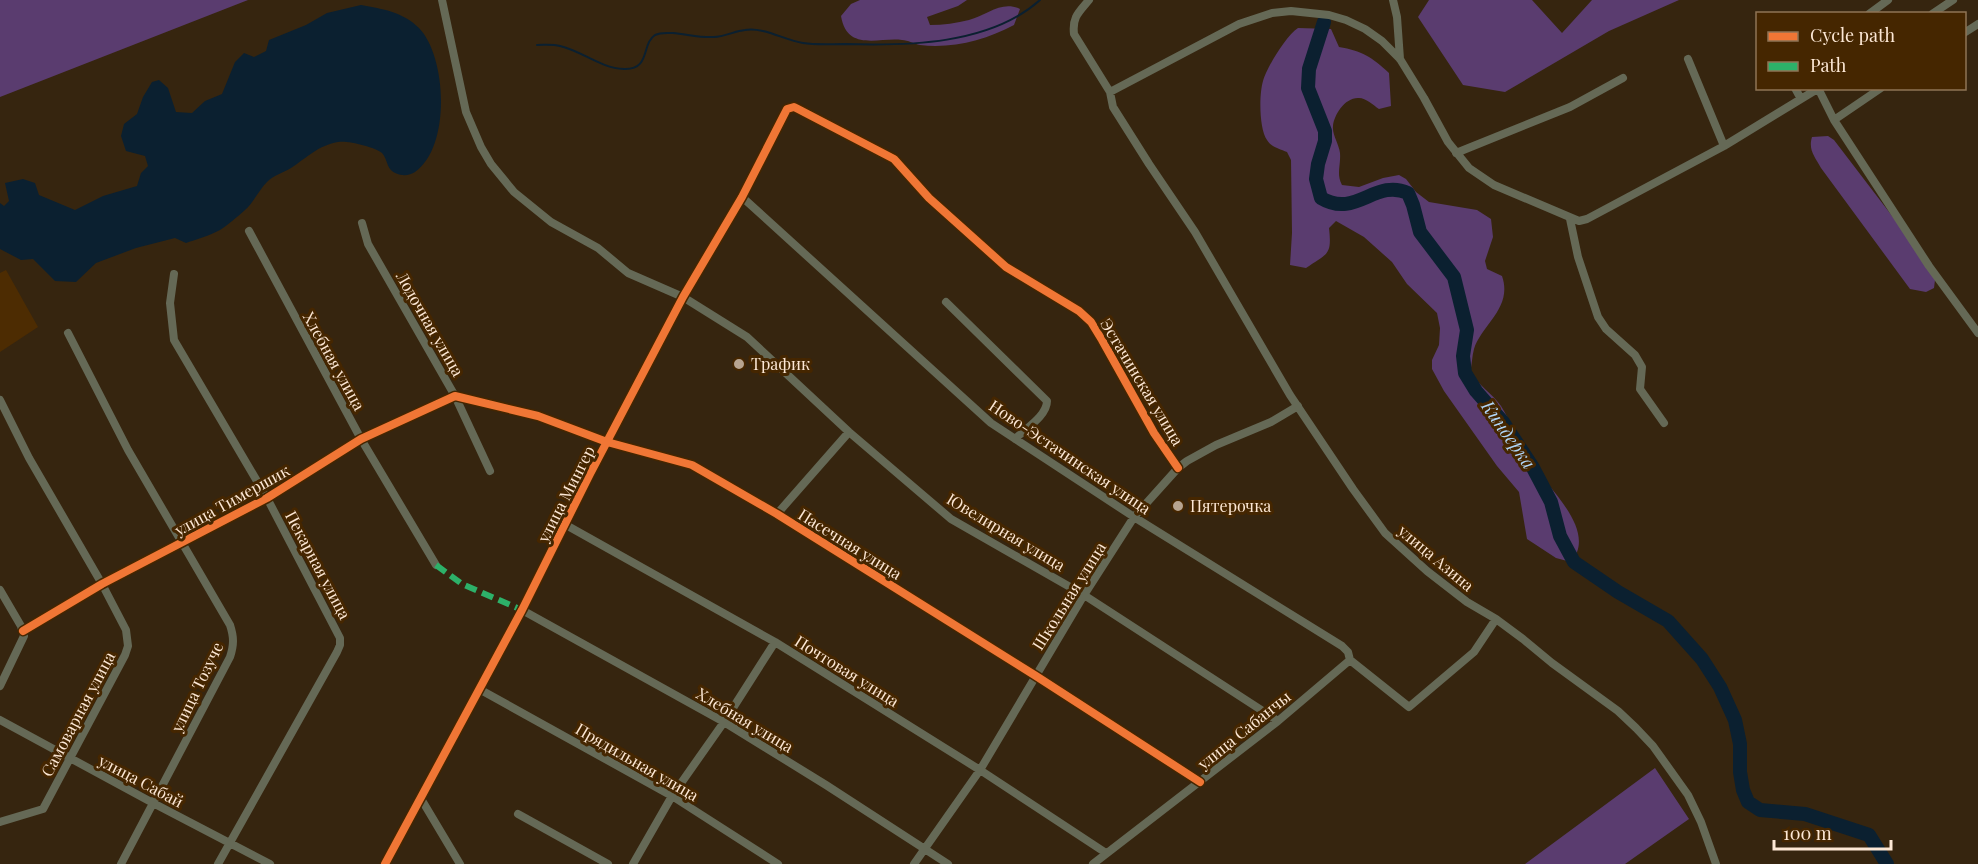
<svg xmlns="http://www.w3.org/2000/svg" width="1978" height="864" font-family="'Playfair Display',serif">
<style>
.built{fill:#4d2c02}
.green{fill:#5a3c6f}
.water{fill:#0b2030}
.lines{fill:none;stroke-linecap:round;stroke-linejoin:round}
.stream{stroke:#0b2030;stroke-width:2}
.river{stroke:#0b2030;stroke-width:14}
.minor{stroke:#656956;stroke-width:8}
.quiet{stroke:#2db169;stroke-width:6;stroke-dasharray:12 6;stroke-linecap:butt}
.cycleway-casing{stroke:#452600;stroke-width:11}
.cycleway{stroke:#f07635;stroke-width:8}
.poi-dot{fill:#b7a490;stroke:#452600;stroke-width:2}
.labels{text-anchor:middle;stroke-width:6;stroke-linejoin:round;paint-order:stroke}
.street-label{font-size:16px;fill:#fde8d5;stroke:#452600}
.poi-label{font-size:16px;fill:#fde8d5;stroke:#452600;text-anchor:start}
.water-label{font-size:18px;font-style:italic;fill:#b0d5f6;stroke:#452600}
</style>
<rect width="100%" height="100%" fill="#36250f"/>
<!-- built -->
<path class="built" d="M6,270L38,327L0,352V273Z"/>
<!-- green -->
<path class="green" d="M0,0H248L0,97Z
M860,0H967L958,6L927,17L930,25C943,25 957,23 969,20C987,15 1002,0 1020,9L1014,25C986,40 952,49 920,45C914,44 908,40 902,40C879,37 847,52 841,16L851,4Z
M1429,0H1532L1562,33L1592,0H1679L1609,31L1505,92L1463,85L1418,17Z
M1298,28L1331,29L1339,47C1362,51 1372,57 1389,73L1391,106L1379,109C1373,105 1366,98 1359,98C1345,97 1334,115 1333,126C1332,135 1339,144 1340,153C1341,165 1336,174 1342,185L1359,187L1383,178L1399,175L1406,179L1416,192L1429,202L1477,210L1491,219L1493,237L1485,261L1487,269L1502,276C1513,308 1482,324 1474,349C1472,356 1472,365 1470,372C1478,385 1493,394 1501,406C1512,423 1518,443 1529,460C1545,485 1599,530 1571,562L1556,558L1527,539L1519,492L1497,466L1444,391L1432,369V360L1439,345L1440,328L1437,313L1407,284L1392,262L1364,237L1336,221L1329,228C1332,255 1328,253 1306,268L1290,265L1292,233L1291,160L1287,152C1280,149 1271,147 1267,140C1259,129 1259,94 1263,81C1267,67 1286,36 1298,28Z
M1828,136L1834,140L1928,263L1935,280L1934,288L1926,292L1910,289L1821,168C1815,157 1808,150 1812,137Z
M1655,768L1689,819L1625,864H1525Z"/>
<!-- water -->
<path class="water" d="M361,5C383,9 403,12 419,28C447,57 451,147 415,172C408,177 396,176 390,169C387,165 386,157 382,153C375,147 347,140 338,142C317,146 308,157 291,168C283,173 274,175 267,182C259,190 253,203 245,210C237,217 228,225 220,230C209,236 197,239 186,243L175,238L136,248L96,263L76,282L55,281L33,259L21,260L0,249V203L4,206L9,201L5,183L23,179L35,183L39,195L75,210L103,196L137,186L141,173L148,166L145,156L126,151L121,136L124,124L137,114L143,97L152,82L159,80L168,88L176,112L192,113L205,101L222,94L235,62L244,53L254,57L266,51L269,40L306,25L327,13Z"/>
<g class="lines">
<!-- stream -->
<path class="stream" d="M537,45C545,45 552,44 560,46C582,51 600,68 624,69C651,70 641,44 655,35C661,32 667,33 673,33C686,34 701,38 714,37C724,37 735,31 745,30C764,27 784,40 803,43C816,45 830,44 844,44C907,46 990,45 1040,0"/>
<!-- river -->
<path class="river" d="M1324,22L1309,69L1308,88L1325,131V141L1318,164L1316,179L1321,198C1356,219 1375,178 1408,193L1413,205L1420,232L1454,277L1467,330L1463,356L1465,373L1476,391L1503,422L1532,466L1551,502L1560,536L1574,562L1618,592L1668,621L1702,659L1720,687L1735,720L1740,744V772L1743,790L1748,802L1760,810L1805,814L1869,835L1887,864"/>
<!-- minor -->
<path class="minor" d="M442,0L466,112L481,147L491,164L514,192L551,222L598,248L628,273L683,297L747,337L849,432L951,519L1084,595L1278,721
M1089,0C1079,12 1072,17 1074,34L1110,92L1113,107L1149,164L1195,232L1290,395L1353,489L1385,533L1427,571L1467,602L1496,619L1523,639L1552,663L1618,711L1636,728L1653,746L1688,795L1701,822L1716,864
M1393,0L1397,17L1400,59
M1869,14L1888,0
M1932,14L1953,0
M1964,33L1978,24
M1688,59L1724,146
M1795,88L1801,99
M1818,88L1834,120L1929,266L1978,333
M1110,92L1239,24L1272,13L1291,11L1329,15L1346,20L1365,29L1382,41L1400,59L1424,98L1448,142L1469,168L1494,185L1579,221L1587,219L1724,146L1819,88
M1834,120L1881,88
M1456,153L1570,107L1623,78
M742,197L991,423L1134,517L1342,646L1348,652L1350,660
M1570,219L1578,257L1598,317L1606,329L1635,355L1642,367L1640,389L1664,423
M362,223L368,244L455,396L490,471
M249,231L361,439L436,565
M174,274L170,303L174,340L267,498L340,638V645L337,652L218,864
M946,302L1047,401C1047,416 1025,429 1015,439
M68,333L128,450L230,625C234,637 234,645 230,657L121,864
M0,400L29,458L102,584L126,630L128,646L125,655L43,809L0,822
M777,514L849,432
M566,525L775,642L980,770L1106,853
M0,590L21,626L24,636L0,686
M522,610L724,722L826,785L948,864
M23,631L102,584L267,498L361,439L455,396L538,416L607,442L692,465L777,514L1036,676L1200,782
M1350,660L1409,707L1474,652L1496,619
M479,689L672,796L778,864
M0,720L153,803L270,864
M420,797L460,864
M518,814L608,864
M385,864L522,610L590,474L683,297L742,197L787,109L794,107L798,109L894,159L929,198L1006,267L1079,311L1091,322L1102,340L1154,433L1178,468
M633,864L672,796L724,722L775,642
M914,864L980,770L1084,595L1134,517L1178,468L1187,461L1216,445L1271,422L1298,406
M1093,864L1278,721L1350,660"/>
<!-- quiet -->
<path class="quiet" d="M436,565L462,584L522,610"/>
<!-- cycleway casing -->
<g class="cycleway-casing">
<path id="cycleway" d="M23,631L102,584L267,498L361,439L455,396L538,416L607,442L692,465L777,514L1036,676L1200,782
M385,864L522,610L590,474L683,297L742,197L787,109L794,107L798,109L894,159L929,198L1006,267L1079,311L1091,322L1102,340L1154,433L1178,468"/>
</g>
<!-- cycleway -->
<use href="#cycleway" class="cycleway"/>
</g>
<!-- markers -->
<g class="poi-dot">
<circle cx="739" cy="364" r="6"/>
<circle cx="1178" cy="506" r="6"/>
</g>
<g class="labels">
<!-- street labels -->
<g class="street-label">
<text transform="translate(430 324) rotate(60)" y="6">Лодочная улица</text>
<text transform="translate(334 361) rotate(61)" y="6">Хлебная улица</text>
<text transform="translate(1142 382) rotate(59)" y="6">Эстачинская улица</text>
<text transform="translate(1070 457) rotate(34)" y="6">Ново-Эстачинская улица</text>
<text transform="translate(566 494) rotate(-63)" y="6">улица Мингер</text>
<text transform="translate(232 500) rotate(-29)" y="6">улица Тимершик</text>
<text transform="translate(1006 532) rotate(31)" y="6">Ювелирная улица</text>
<text transform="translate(850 544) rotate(32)" y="6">Пасечная улица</text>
<text transform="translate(1436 558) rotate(40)" y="6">улица Азина</text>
<text transform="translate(318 565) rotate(62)" y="6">Пекарная улица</text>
<text transform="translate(1069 596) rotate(-58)" y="6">Школьная улица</text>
<text transform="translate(847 671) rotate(32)" y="6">Почтовая улица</text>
<text transform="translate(197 687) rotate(-64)" y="6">улица Тозуче</text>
<text transform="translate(78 714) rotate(-62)" y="6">Самоварная улица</text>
<text transform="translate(745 720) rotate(31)" y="6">Хлебная улица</text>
<text transform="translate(1244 730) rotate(-39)" y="6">улица Сабанчы</text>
<text transform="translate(637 762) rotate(30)" y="6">Прядильная улица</text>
<text transform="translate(141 781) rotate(28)" y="6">улица Сабай</text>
</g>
<!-- poi labels -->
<g class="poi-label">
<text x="751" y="370">Трафик</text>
<text x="1190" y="512">Пятерочка</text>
</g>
<!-- water labels -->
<g class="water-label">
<text transform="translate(1508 435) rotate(55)" y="6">Киндерка</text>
</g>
</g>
<!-- legend -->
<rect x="1756" y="12" width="210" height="78" fill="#452600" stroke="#8f7455" stroke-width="1.5"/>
<rect x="1768" y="32" width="30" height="9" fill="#f07635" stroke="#8f7455" stroke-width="1.5"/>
<text x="1810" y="42" font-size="18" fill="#fde8d5">Cycle path</text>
<rect x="1768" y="62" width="30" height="9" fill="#2db169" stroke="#8f7455" stroke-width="1.5"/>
<text x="1810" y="72" font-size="18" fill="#fde8d5">Path</text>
<!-- scale -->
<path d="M1774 840v9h117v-9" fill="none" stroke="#fde8d5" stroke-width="3"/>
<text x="1783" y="840" font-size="18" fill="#fde8d5" stroke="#452600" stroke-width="4.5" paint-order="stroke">100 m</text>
</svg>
